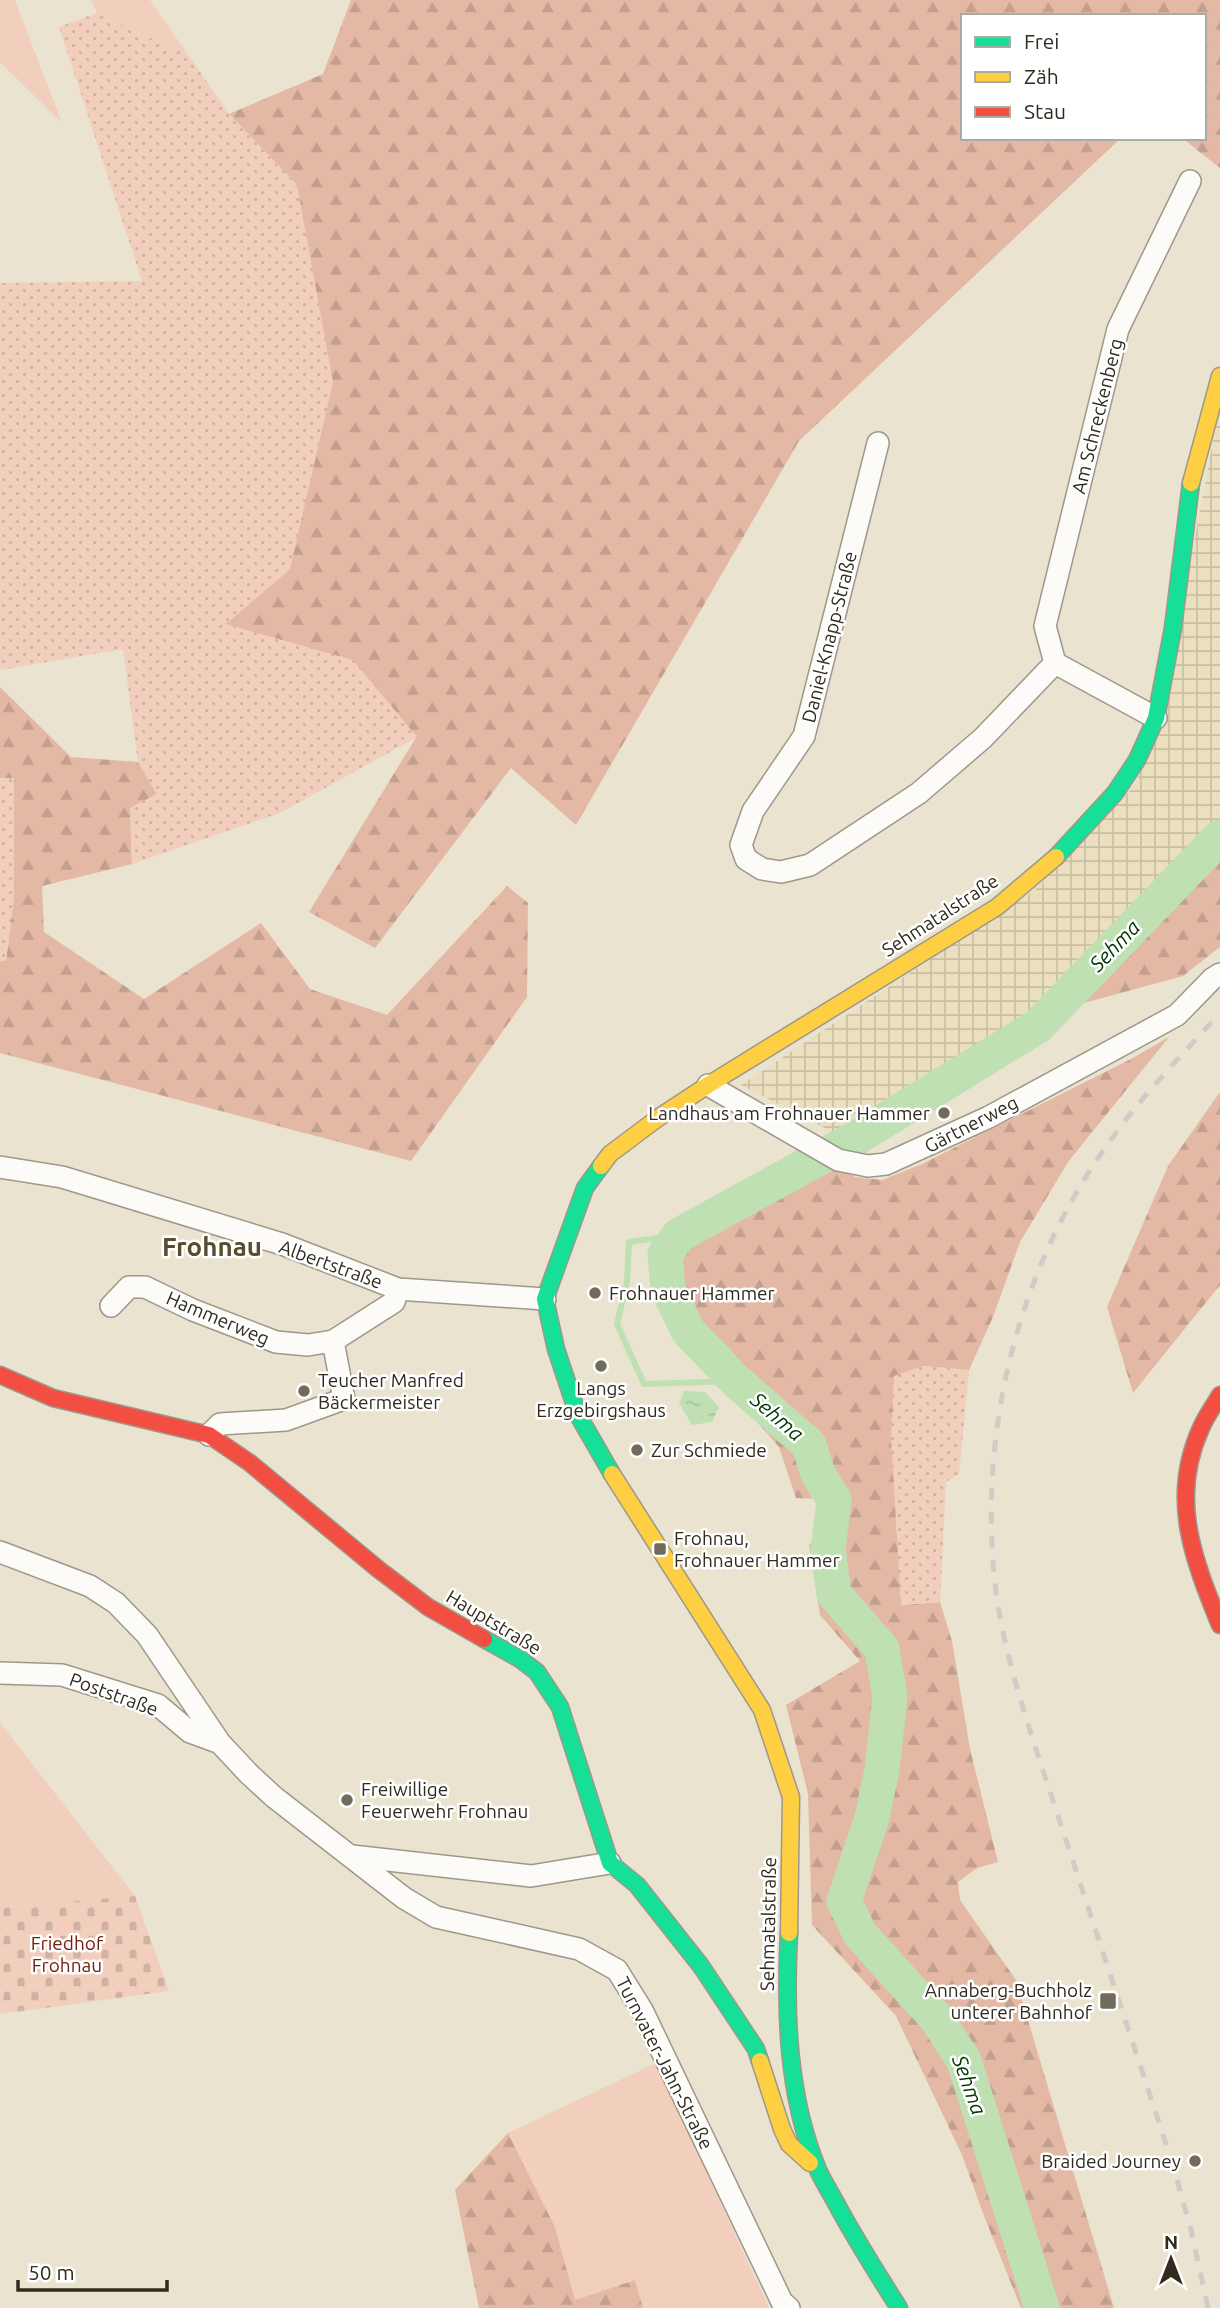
<svg xmlns="http://www.w3.org/2000/svg" width="1220" height="2308" font-family="Ubuntu,sans-serif">
<style>
.industrial{fill:url(#industrial-grid)}
.grass{fill:#f2cebd}
.forest{fill:url(#forest-firs)}
.cemetery{fill:url(#cemetery-stones)}
.park{fill:url(#park-dots)}
.water{fill:url(#water-ripples)}
.lines{fill:none;stroke-linecap:round;stroke-linejoin:round}
.stream{stroke:#bfe0b3;stroke-width:6}
.river{stroke:#bfe0b3;stroke-width:35}
.street-casing{stroke:#9d988a;stroke-width:24}
.fast-casing{stroke:#9d988a;stroke-width:19}
.slow-casing{stroke:#9d988a;stroke-width:19}
.jam-casing{stroke:#9d988a;stroke-width:19}
.street{stroke:#fcfbf8;stroke-width:21}
.fast{stroke:#16e098;stroke-width:16}
.slow{stroke:#ffcf43;stroke-width:16}
.jam{stroke:#f24e42;stroke-width:16}
.rail{stroke:#ceccc7;stroke-width:5;stroke-dasharray:12 12;stroke-linecap:butt}
.poi-dot{fill:#716b5c;stroke:#fff;stroke-width:2.5}
.labels{text-anchor:middle;stroke-width:5;stroke-linejoin:round;paint-order:stroke}
.street-label{font-size:19px;fill:#302b1e;stroke:#fff}
.poi-label{font-size:19px;fill:#302b1e;stroke:#fff;text-anchor:start}
.park-label{font-size:19px;fill:#76210d;stroke:#fff}
.water-label{font-size:21px;font-style:italic;fill:#003500;stroke:#fff}
.district-label{font-size:26px;font-weight:bold;fill:#594d30;stroke:#fff}
</style>
<defs>
<pattern id="industrial-grid" width="8" height="8" patternUnits="userSpaceOnUse" patternTransform="scale(1.75)"><rect width="8" height="8" fill="#ebdfc0"/><path d="M0 4h8M4 0v8" fill="none" stroke="#cac0a5"/></pattern>
<pattern id="forest-firs" width="22" height="20" patternUnits="userSpaceOnUse" patternTransform="scale(1.75)"><rect width="22" height="20" fill="#e3b9a6"/><path d="M5 1l3.5 6h-7zM16 11l3.5 6h-7z" fill="#c39f8e"/></pattern>
<pattern id="cemetery-stones" width="16" height="16" patternUnits="userSpaceOnUse" patternTransform="scale(1.75)"><rect width="16" height="16" fill="#f2cebd"/><path d="M2 7V4a2 2 0 0 1 4 0v3zM10 15v-3a2 2 0 0 1 4 0v3z" fill="#d0b1a2"/></pattern>
<pattern id="park-dots" width="8" height="8" patternUnits="userSpaceOnUse" patternTransform="scale(1.75)"><rect width="8" height="8" fill="#f2cebd"/><path d="M2 2h.1M6 6h.1" fill="none" stroke="#d0b1a2" stroke-width="1.8" stroke-linecap="round"/></pattern>
<pattern id="water-ripples" width="26" height="14" patternUnits="userSpaceOnUse" patternTransform="scale(1.75)"><rect width="26" height="14" fill="#bfe0b3"/><path d="M2 4q2-2 4 0t4 0M15 11q2-2 4 0t4 0" fill="none" stroke="#a4c09a"/></pattern>
</defs>
<rect width="100%" height="100%" fill="#eae3d0"/>
<!-- industrial -->
<path class="industrial" d="M1220,404V827L1037,1010L834,1133L741,1085L1036,889L1137,783L1193,548Z"/>
<!-- grass -->
<path class="grass" d="M0,0H15L62,123L0,62Z
M91,0H150L189,56L97,13Z
M0,1724H1L135,1896L6,1907L0,1895Z
M656,2063L769,2308H643L635,2280L575,2300L555,2227L508,2133Z"/>
<!-- forest -->
<path class="forest" d="M351,0H1220V168L1182,138H1204V16H963V138H1121L799,441L576,825L511,768L375,948L309,912L417,736L225,624L290,569L297,185L229,114L323,74Z
M0,687L71,757L138,762L157,794L130,809L132,864L42,886L44,932L144,999L261,923L310,989L387,1015L507,886L528,903L527,997L411,1161L0,1053V961H6L14,896V779L0,778Z
M1220,843V947L1183,976L1066,1008L1037,1010L1153,922Z
M1169,1037L1068,1162L1020,1242L993,1317L969,1370L922,1366L901,1605L940,1602L952,1641L970,1749L998,1862L977,1868L958,1882L960,1900L1016,1980L1114,2308H1021L984,2216L962,2155L896,2016L812,1925L808,1794L786,1705L860,1661L820,1615L809,1544L843,1529V1500L796,1498L779,1447L679,1332L658,1291L676,1283L686,1244L830,1159L855,1177L882,1180L922,1164L1131,1059Z
M1220,1092V1285L1133,1393L1107,1307L1168,1166Z
M508,2133L555,2227L575,2300L635,2280L643,2308H479L455,2190Z"/>
<!-- cemetery -->
<path class="cemetery" d="M0,1895L7,1907L135,1896L169,1991L0,2014Z"/>
<!-- park -->
<path class="park" d="M97,13L189,56L229,114L297,185L333,382L290,569L226,624L353,660L417,737L280,813L132,864L130,808L157,794L138,762L123,649L0,670V283L142,281L59,27Z
M0,778H14V896L6,961H0Z
M922,1366L969,1370L959,1474L946,1482L940,1602L901,1605L891,1438L894,1376Z"/>
<!-- water -->
<path class="water" d="M684,1391L705,1392L719,1407L712,1422L692,1425L679,1403Z"/>
<g class="lines">
<!-- stream -->
<path class="stream" d="M679,1235L629,1242L627,1282L617,1324L644,1384L736,1381"/>
<!-- river -->
<path class="river" d="M1042,2308L964,2061L937,2019L860,1934L844,1901L872,1818L882,1769L890,1697L882,1649L834,1594L828,1549L834,1500L818,1474L809,1445L736,1381L688,1331L668,1289L665,1254L679,1235L856,1138L1038,1026L1220,837"/>
<!-- street casing -->
<g class="street-casing">
<path id="street" d="M878,443L804,736L753,811L741,845L746,859L762,869L781,872L810,865L919,793L983,738L1055,663L1156,718
M1055,663L1045,626L1118,329L1190,181
M708,1085L838,1160L868,1166L886,1164L989,1117L1177,1015L1212,979L1220,974
M0,1167L62,1177L282,1244L398,1289L545,1299
M111,1306L129,1287H145L193,1310L276,1342L308,1345L333,1341
M209,1435L220,1424L286,1420L344,1399L333,1341L394,1302L398,1289
M0,1552L90,1586L116,1603L147,1635L220,1743L249,1774L274,1797L404,1898L436,1917L579,1949L617,1970L642,2010L782,2302L789,2308
M0,1673L62,1675L158,1705L190,1732L220,1743
M352,1856L531,1876L610,1863"/>
</g>
<!-- fast casing -->
<g class="fast-casing">
<path id="fast" d="M1056,857L1115,793L1137,760L1156,718L1173,628L1191,483
M601,1166L585,1188L545,1299L556,1349L578,1415L612,1474
M484,1639L520,1659L537,1672L560,1707L610,1863L637,1885L701,1966L756,2049L760,2061
M789,1933C785,2012 787,2095 818,2170C823,2181 830,2192 836,2203C855,2239 877,2273 899,2308"/>
</g>
<!-- slow casing -->
<g class="slow-casing">
<path id="slow" d="M1191,483L1220,376
M601,1166L610,1154L658,1118L708,1085L997,907L1056,857
M612,1474L762,1710L791,1797L789,1933
M760,2061L782,2129L789,2144L810,2163"/>
</g>
<!-- jam casing -->
<g class="jam-casing">
<path id="jam" d="M0,1375L53,1398L209,1435L250,1463L378,1569L428,1607L484,1639
M1220,1395C1214,1406 1206,1416 1201,1428C1169,1498 1193,1558 1220,1625"/>
</g>
<!-- street -->
<use href="#street" class="street"/>
<!-- fast -->
<use href="#fast" class="fast"/>
<!-- slow -->
<use href="#slow" class="slow"/>
<!-- jam -->
<use href="#jam" class="jam"/>
<!-- rail -->
<path class="rail" d="M1208,2308L1191,2230L1173,2165L1032,1737C1018,1692 1004,1646 997,1599C975,1437 1017,1264 1116,1133C1147,1090 1185,1052 1220,1013"/>
</g>
<!-- markers -->
<g class="poi-dot">
<circle cx="944" cy="1113" r="7"/>
<circle cx="595" cy="1293" r="7"/>
<circle cx="601" cy="1366" r="7"/>
<circle cx="304" cy="1391" r="7"/>
<circle cx="637" cy="1450" r="7"/>
<rect x="653" y="1542" width="14" height="14" rx="3.5"/>
<circle cx="347" cy="1800" r="7"/>
<rect x="1099" y="1992" width="18" height="18" rx="3.5"/>
<circle cx="1195" cy="2161" r="7"/>
</g>
<g class="labels">
<!-- street labels -->
<g class="street-label">
<text transform="translate(1097 416) rotate(-76)" y="7">Am Schreckenberg</text>
<text transform="translate(829 637) rotate(-76)" y="7">Daniel-Knapp-Straße</text>
<text transform="translate(940 915) rotate(-33)" y="7">Sehmatalstraße</text>
<text transform="translate(971 1124) rotate(-27)" y="7">Gärtnerweg</text>
<text transform="translate(331 1264) rotate(20)" y="7">Albertstraße</text>
<text transform="translate(218 1318) rotate(23)" y="7">Hammerweg</text>
<text transform="translate(494 1622) rotate(31)" y="7">Hauptstraße</text>
<text transform="translate(114 1694) rotate(20)" y="7">Poststraße</text>
<text transform="translate(768 1924) rotate(-89)" y="7">Sehmatalstraße</text>
<text transform="translate(665 2063) rotate(63)" y="7">Turnvater-Jahn-Straße</text>
</g>
<!-- poi labels -->
<g class="poi-label">
<text x="930" y="1120" text-anchor="end">Landhaus am Frohnauer Hammer</text>
<text x="609" y="1300">Frohnauer Hammer</text>
<text x="318" y="1387">Teucher Manfred<tspan x="318" dy="22">Bäckermeister</tspan></text>
<text x="601" y="1395" text-anchor="middle">Langs<tspan x="601" dy="22">Erzgebirgshaus</tspan></text>
<text x="651" y="1457">Zur Schmiede</text>
<text x="674" y="1545">Frohnau,<tspan x="674" dy="22">Frohnauer Hammer</tspan></text>
<text x="361" y="1796">Freiwillige<tspan x="361" dy="22">Feuerwehr Frohnau</tspan></text>
<text x="1092" y="1997" text-anchor="end">Annaberg-Buchholz<tspan x="1092" dy="22">unterer Bahnhof</tspan></text>
<text x="1181" y="2168" text-anchor="end">Braided Journey</text>
</g>
<!-- park labels -->
<g class="park-label">
<text x="67" y="1950">Friedhof<tspan x="67" dy="22">Frohnau</tspan></text>
</g>
<!-- water labels -->
<g class="water-label">
<text transform="translate(1115 946) rotate(-46)" y="7">Sehma</text>
<text transform="translate(777 1417) rotate(41)" y="7">Sehma</text>
<text transform="translate(969 2085) rotate(70)" y="7">Sehma</text>
</g>
<!-- district labels -->
<g class="district-label">
<text x="212" y="1256">Frohnau</text>
</g>
</g>
<!-- legend -->
<rect x="961" y="14" width="245" height="126" fill="#ffffff" stroke="#acaaa5" stroke-width="2"/>
<rect x="975" y="37" width="35" height="10" fill="#16e098" stroke="#acaaa5" stroke-width="2"/>
<text x="1024" y="49" font-size="21" fill="#302b1e">Frei</text>
<rect x="975" y="72" width="35" height="10" fill="#ffcf43" stroke="#acaaa5" stroke-width="2"/>
<text x="1024" y="84" font-size="21" fill="#302b1e">Zäh</text>
<rect x="975" y="107" width="35" height="10" fill="#f24e42" stroke="#acaaa5" stroke-width="2"/>
<text x="1024" y="119" font-size="21" fill="#302b1e">Stau</text>
<!-- north arrow -->
<g transform="translate(1171 2259)" stroke="#ffffff" stroke-width="5" paint-order="stroke">
<path d="M0-5L12 26L0 18L-12 26Z" fill="#302b1e"/>
<text y="-10" font-size="19" font-weight="bold" text-anchor="middle" fill="#302b1e">N</text>
</g>
<!-- scale -->
<path d="M18 2280v10h149v-10" fill="none" stroke="#302b1e" stroke-width="3.5"/>
<text x="28" y="2280" font-size="21" fill="#302b1e" stroke="#ffffff" stroke-width="5" paint-order="stroke">50 m</text>
</svg>
